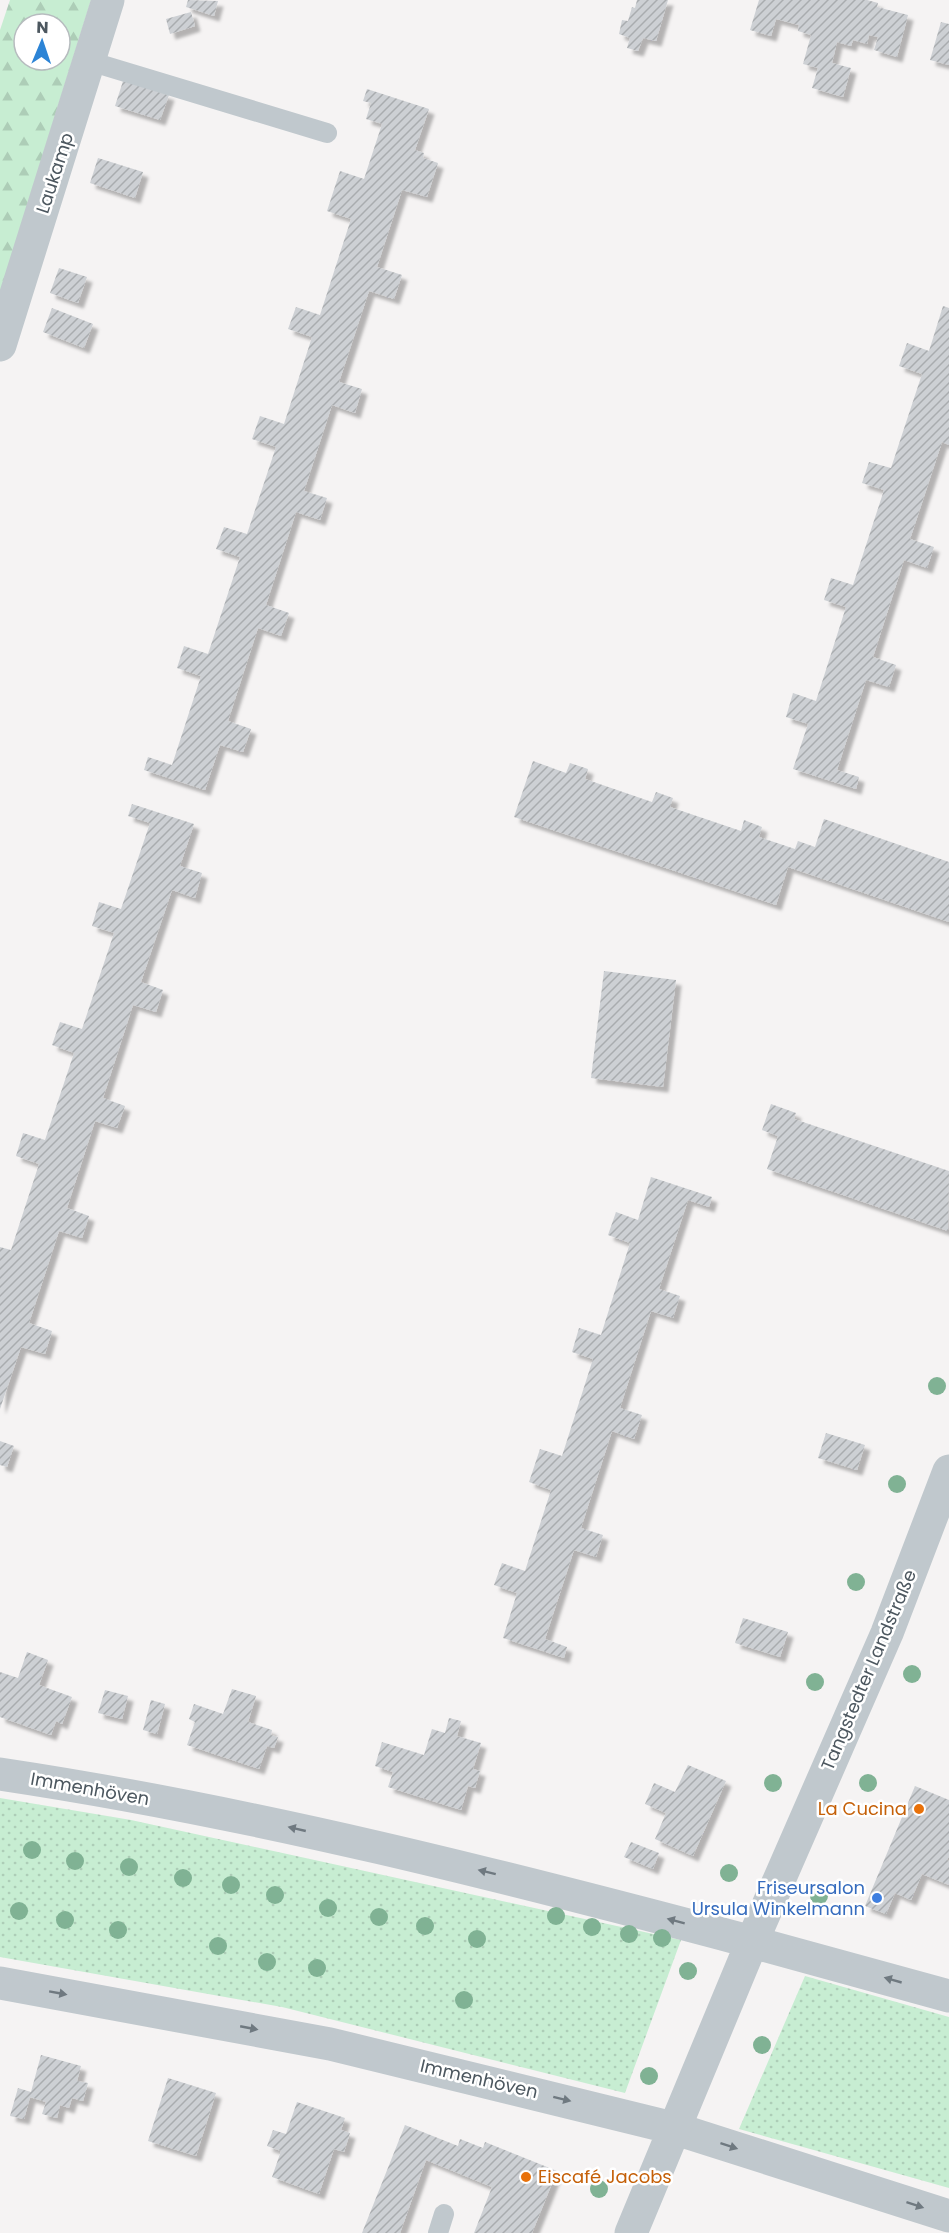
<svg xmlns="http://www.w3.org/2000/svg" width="949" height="2233" font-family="Poppins,sans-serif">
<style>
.forest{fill:url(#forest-firs);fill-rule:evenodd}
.park{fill:url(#park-dots)}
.building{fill:url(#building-hatch);filter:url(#shadow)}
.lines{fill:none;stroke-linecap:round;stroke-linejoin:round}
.service{stroke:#c0c8cd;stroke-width:20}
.minor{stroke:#c0c8cd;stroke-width:33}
.tertiary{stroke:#c0c8cd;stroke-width:33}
.tree{fill:#80b294}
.oneway{fill:#6f7980}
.food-dot{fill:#e8710a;stroke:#fff;stroke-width:2}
.shop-dot{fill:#3f7fe0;stroke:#fff;stroke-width:2}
.labels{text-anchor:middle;stroke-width:5;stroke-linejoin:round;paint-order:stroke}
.street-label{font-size:18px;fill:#4c575f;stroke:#fff}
.food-label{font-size:18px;fill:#c56008;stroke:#fff;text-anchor:end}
.shop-label{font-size:18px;fill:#366cbe;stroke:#fff;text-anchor:end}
</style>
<defs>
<pattern id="forest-firs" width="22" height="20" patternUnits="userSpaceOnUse" patternTransform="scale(1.5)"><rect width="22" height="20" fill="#c7edd2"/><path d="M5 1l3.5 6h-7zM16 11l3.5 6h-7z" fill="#adcdb7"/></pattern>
<pattern id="park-dots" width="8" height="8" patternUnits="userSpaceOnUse" patternTransform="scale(1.5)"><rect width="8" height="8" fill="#c7edd2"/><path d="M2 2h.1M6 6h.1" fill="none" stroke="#adcdb7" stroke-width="1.8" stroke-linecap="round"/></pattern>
<pattern id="building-hatch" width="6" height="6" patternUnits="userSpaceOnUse" patternTransform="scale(1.5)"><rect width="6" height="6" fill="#cdd0d4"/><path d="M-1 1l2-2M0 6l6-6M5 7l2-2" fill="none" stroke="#a9acaf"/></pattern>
<filter id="shadow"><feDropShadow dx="5.5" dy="5.5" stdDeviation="1.5" flood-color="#0004"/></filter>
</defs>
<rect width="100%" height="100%" fill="#f5f3f3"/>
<!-- forest -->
<path class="forest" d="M10,0H91L0,293V30ZM24,24H60V60H24Z"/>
<!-- park -->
<path class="park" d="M0,1798L131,1820L681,1940L625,2093L282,2007L0,1957Z
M805,1976L949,2017V2188L739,2129Z"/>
<!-- building -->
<path class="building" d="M188,0L218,1L214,16L186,7Z
M637,0H668L656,41L643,38L638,51L627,48L630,38L619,34L622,20L628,21L632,7L635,8Z
M759,0H867L878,3L877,7L908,15L897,57L874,50L878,37L869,35L867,44L853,40L851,46L837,42L832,63L851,68L843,97L812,88L818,68L803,64L811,35L798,31L799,25L776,19L771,36L750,30Z
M191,12L195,26L170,34L166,19Z
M941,22L949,24V65L930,60Z
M123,81L169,95L160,120L115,106Z
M367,89L429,109L415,150L424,153L423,158L438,163L427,197L402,190L377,267L402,275L394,299L369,291L339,382L362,389L355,413L332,405L304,491L327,498L320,520L296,512L266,605L289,613L281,636L258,628L228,721L251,729L243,752L220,745L205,790L144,770L148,757L172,765L201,676L177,668L184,646L208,654L240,557L216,549L224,527L247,534L276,447L252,439L260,416L284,424L312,337L288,329L296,307L320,315L351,219L327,211L340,171L364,179L382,124L366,119L371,103L363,101Z
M98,158L143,172L135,198L90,183Z
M59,268L87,277L78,303L50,293Z
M943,306L949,308V445L942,442L910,539L934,547L927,568L904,560L873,657L896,665L889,687L866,680L837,770L859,777L856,789L793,769L808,724L786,717L793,693L816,701L846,607L824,600L831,578L853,585L884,490L862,483L869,462L891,468L922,374L899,366L907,343L929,351Z
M52,308L93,324L84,348L43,332Z
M533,761L566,773L570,763L588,769L585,779L652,802L656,792L673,798L670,807L741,831L744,820L762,827L759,837L795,849L798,841L815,847L824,819L949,862V922L788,867L776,905L514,817Z
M132,804L194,824L180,866L202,873L195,898L172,890L141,982L163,990L156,1012L133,1005L103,1098L125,1106L117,1128L95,1121L67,1208L89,1216L82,1238L59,1231L29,1323L52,1331L45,1354L21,1347L0,1409V1247L11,1250L39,1164L16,1156L23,1133L45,1140L74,1053L52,1045L60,1022L82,1029L114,933L92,926L99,902L121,909L150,823L128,816Z
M604,971L676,980L663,1087L591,1078Z
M771,1104L796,1113L794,1119L949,1171L948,1231L767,1169L778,1136L762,1130Z
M651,1177L712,1197L709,1207L688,1200L659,1289L680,1296L673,1318L651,1311L620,1408L642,1415L634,1439L612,1431L581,1528L603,1535L596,1557L574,1550L545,1639L567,1647L564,1658L503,1638L517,1593L494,1585L502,1563L525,1571L551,1490L529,1482L540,1449L562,1456L593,1359L572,1352L579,1328L601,1335L630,1243L608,1235L616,1212L638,1220Z
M826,1433L865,1445L857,1470L818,1458Z
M0,1441L14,1446L7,1467L0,1465Z
M743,1618L788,1632L780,1657L735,1643Z
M27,1652L48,1660L39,1685L72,1697L62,1724L56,1721L51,1735L0,1717V1672L18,1678Z
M232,1689L256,1696L248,1722L272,1730L271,1735L278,1737L274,1748L267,1746L259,1769L187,1745L195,1722L189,1719L194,1704L223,1714Z
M105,1690L128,1696L122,1719L98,1713Z
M151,1700L165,1704L157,1734L143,1730Z
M449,1718L461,1721L457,1736L481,1743L473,1769L480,1771L475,1788L468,1786L461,1810L388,1787L393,1772L375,1766L382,1742L424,1755L432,1729L445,1733Z
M688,1765L726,1781L693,1856L655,1839L666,1813L645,1804L654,1783L675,1792Z
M915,1786L949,1800V1856L947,1860L949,1861V1885L922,1874L911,1900L895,1893L886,1914L865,1906Z
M631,1842L659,1853L653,1869L624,1857Z
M41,2055L81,2066L77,2081L88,2083L83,2101L72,2098L69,2108L60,2105L57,2118L42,2114L46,2102L30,2097L24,2119L10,2116L18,2088L31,2092Z
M168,2078L216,2093L196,2156L148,2141Z
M297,2102L345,2118L341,2130L350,2133L344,2152L334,2149L319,2194L272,2177L281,2151L267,2146L273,2130L286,2134Z
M405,2125L458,2146L460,2139L483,2148L485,2142L557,2171L532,2233H474L492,2187L426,2160L400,2233H362Z"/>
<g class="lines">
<!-- service -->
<path class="service" d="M89,61L327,133
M438,2233L444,2214"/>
<!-- minor -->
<path class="minor" d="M0,345L108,0
M752,1942L949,1996
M673,2128L949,2216"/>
<!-- tertiary -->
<path class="tertiary" d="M0,1774C254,1812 504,1876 752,1942
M0,1983L330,2044L673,2128
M631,2233L752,1942L887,1633L949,1471"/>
</g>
<!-- trees -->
<g class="tree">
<circle cx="937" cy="1386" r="9"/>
<circle cx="897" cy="1484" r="9"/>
<circle cx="856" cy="1582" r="9"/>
<circle cx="912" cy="1674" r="9"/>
<circle cx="815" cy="1682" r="9"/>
<circle cx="773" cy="1783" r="9"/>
<circle cx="868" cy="1783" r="9"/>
<circle cx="32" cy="1850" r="9"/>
<circle cx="75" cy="1861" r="9"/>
<circle cx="129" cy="1867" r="9"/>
<circle cx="729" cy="1873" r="9"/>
<circle cx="183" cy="1878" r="9"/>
<circle cx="231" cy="1885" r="9"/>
<circle cx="275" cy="1895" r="9"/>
<circle cx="819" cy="1896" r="9"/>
<circle cx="328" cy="1908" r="9"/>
<circle cx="19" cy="1911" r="9"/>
<circle cx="556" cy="1916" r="9"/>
<circle cx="379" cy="1917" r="9"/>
<circle cx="65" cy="1920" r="9"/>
<circle cx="425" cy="1926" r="9"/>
<circle cx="592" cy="1927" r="9"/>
<circle cx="118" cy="1930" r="9"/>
<circle cx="629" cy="1934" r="9"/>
<circle cx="662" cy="1938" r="9"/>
<circle cx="477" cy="1939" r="9"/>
<circle cx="218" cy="1946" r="9"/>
<circle cx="267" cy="1962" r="9"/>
<circle cx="317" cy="1968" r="9"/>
<circle cx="688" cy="1971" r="9"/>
<circle cx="464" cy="2000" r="9"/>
<circle cx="762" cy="2045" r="9"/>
<circle cx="649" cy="2076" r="9"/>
<circle cx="599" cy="2189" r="9"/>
</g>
<!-- one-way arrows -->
<defs><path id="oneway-solid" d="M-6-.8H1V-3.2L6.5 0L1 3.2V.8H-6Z" transform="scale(1.5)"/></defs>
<g class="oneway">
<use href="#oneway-solid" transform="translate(297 1829) rotate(-167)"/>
<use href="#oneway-solid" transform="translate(487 1872) rotate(-166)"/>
<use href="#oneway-solid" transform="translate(676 1921) rotate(-165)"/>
<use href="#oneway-solid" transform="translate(893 1980) rotate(-164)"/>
<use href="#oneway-solid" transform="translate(58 1993) rotate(10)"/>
<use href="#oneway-solid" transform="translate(249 2028) rotate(11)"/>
<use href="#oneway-solid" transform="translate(562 2099) rotate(14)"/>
<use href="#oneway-solid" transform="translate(729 2146) rotate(18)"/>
<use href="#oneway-solid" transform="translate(915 2205) rotate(18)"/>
</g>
<!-- markers -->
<g class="food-dot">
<circle cx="919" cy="1809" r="6"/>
<circle cx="526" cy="2177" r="6"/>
</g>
<circle class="shop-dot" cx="877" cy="1898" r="6"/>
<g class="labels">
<!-- street labels -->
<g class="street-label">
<text transform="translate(55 173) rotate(-72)" y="6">Laukamp</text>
<text transform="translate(869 1670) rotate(-67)" y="6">Tangstedter Landstraße</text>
<text transform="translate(90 1789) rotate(10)" y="6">Immenhöven</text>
<text transform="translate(479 2079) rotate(13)" y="6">Immenhöven</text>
</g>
<!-- food labels -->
<g class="food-label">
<text x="907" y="1815">La Cucina</text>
<text x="538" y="2183" text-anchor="start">Eiscafé Jacobs</text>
</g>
<!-- shop labels -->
<g class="shop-label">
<text x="865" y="1894">Friseursalon<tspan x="865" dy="21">Ursula Winkelmann</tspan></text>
</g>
</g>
<!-- north arrow -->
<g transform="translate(42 42) rotate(2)"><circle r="28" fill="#ffffff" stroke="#b7bcbf" stroke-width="1.5"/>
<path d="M0-4.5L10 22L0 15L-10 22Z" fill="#2c84d6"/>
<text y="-9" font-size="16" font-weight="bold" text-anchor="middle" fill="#4c575f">N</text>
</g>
</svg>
